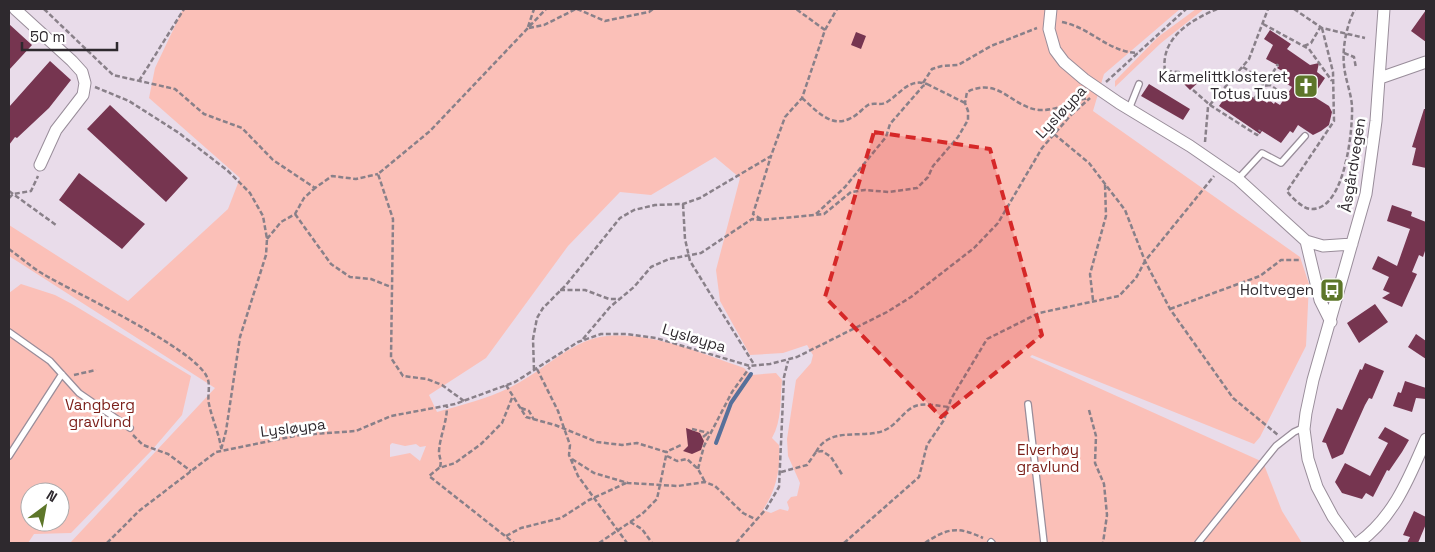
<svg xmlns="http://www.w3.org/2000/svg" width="1435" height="552" font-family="'Space Grotesk',sans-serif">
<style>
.green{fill:#fbc0b8;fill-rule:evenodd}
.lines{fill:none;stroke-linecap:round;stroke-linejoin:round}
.stream{stroke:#57709a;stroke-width:4}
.building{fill:#763550}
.service-casing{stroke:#998d9a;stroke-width:8}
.minor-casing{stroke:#998d9a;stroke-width:13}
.path{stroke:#898089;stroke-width:2.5;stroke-dasharray:5 2.5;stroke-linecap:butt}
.service{stroke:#fff;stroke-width:5.5}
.minor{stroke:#fff;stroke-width:11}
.marked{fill:#d62828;fill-opacity:0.2;stroke:#d62828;stroke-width:4;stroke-dasharray:10 6;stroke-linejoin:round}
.labels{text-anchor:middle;stroke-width:5;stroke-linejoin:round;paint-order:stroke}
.poi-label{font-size:15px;fill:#2e292e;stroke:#fff;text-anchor:end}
.street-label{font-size:15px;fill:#2e292e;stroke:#fff}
.park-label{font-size:15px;fill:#7c201a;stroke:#fff}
</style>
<rect width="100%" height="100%" fill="#e9dcea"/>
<!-- green -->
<path class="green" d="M183,9H1180L1104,74L1093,111L1300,257L1309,284L1306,346L1260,437L1254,444L1032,355L1030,357L1263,462L1282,511L1302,543H70L215,388L9,256V225L128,301L228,209L240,178L149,98L155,68ZM715,157L740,178L716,270L720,301L750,355L783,353L807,345L813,355L811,363L796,380L787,439L788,456L800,483L797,496L791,497L787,502L789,508L788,511L780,509L771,513L763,510C776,490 781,469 779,445L772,438C782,420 780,400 782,380L776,373L751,375L744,368C701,353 653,332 607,336C574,339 547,367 520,382C495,397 464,404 437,412L429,395L486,358L568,246L620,192L651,195ZM392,443L405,446L416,444L420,447L426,446L420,461L410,453L390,457V445Z
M1196,9H1204L1161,43L1115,87V81L1158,37Z
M21,284L55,295L72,304L191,376L182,415L152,450L71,533L34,534L28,543H9V293ZM30,492H60V522H30Z"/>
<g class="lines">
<!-- stream -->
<path class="stream" d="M716,443L731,403L751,374"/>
</g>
<!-- building -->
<path class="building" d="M1426,10V42L1411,31Z
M9,24L32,45L9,70Z
M1270,30L1291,44L1287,49L1310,65L1319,63L1317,72L1325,78L1313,96L1329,106L1332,112L1329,125L1321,131L1313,135L1298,125L1293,133L1290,131L1281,143L1262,131L1260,134L1219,106L1226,96L1234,102L1244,92L1256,99L1262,101L1263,99L1267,103L1269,100L1274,104L1275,102L1280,105L1292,87L1287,84L1289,82L1284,79L1286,76L1281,73L1282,71L1277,68L1279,66L1266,59L1273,45L1264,39Z
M856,32L866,36L861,49L851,45Z
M50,61L71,80L49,108L17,138L15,137L9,145V107Z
M1194,73L1201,80L1190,90L1183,83Z
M1149,84L1190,109L1183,120L1141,96Z
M110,105L188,178L166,202L87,129Z
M1424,109H1426V168L1412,165L1416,148L1412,147Z
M79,173L145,224L122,249L59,200Z
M1392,205L1412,212L1411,216L1426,222V248L1423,257L1419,255L1412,272L1417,274L1402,307L1382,298L1390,293L1383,290L1389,277L1372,269L1378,256L1397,266L1410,229L1387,221Z
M1375,304L1388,322L1359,343L1347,323Z
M1416,334L1426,341V359L1408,347Z
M1365,363L1384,371L1372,399L1369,398L1365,405L1343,454L1332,459L1326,443L1322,442L1337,408L1342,410L1360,369L1362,370Z
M1405,381L1426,388V399L1416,398L1412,412L1393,406L1398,392L1401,393Z
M1385,427L1409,440L1402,452L1389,471L1387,470L1373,497L1366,493L1362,499L1342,493L1335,482L1345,463L1370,476L1388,443L1378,438Z
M686,428L700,433L704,441L701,450L692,454L683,451L688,446Z
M1414,511L1426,517V524L1418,543H1407L1410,537L1403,535Z"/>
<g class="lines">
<!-- service casing -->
<g class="service-casing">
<path id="service" d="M1129,109L1139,84
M1238,179L1262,153L1281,163L1305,136
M9,332L50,361L79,393L130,428
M1028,404L1044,543
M9,456L62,374
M991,542L992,543
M1198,543L1276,446L1294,432L1305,427"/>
</g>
<!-- minor casing -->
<g class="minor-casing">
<path id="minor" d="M15,9L72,61L82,72L85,83L83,95L56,130L40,165
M1051,9L1049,29L1055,50L1064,62L1084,79L1119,103L1190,146L1238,179L1306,241L1323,246L1352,244
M1380,78L1426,62
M1306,241L1320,300L1331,322
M1352,543L1333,517L1317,487L1308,459L1304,429L1306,413L1313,380L1366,194L1376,121L1384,9
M1358,543C1394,517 1409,478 1426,439"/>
</g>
<!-- path -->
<path class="path" d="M44,9L113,75L175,89L204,114L242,128L273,160L315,188L332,176L356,179L378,174
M577,9L605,21L649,12L653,9
M1294,9L1322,28L1365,38
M1062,22C1092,28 1107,52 1138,53
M1263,24L1309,49L1332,81
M528,27L534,9
M529,28L544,25L576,9
M1322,28L1333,72L1334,121L1287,191C1291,197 1303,209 1311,209C1345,211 1353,129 1352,106C1351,92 1345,79 1344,65C1342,47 1347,24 1355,9
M825,30L837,9
M1304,46L1311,43L1321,26
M1344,53L1354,57L1356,68
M1243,67L1262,80
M1183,79L1179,72L1165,71C1160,38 1191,20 1217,9
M1269,79L1278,64
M139,81L184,9
M1106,82L1186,9
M923,83L932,69L942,66L958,65L991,46L1037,28
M1270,85L1263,86L1262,80L1269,79L1270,85L1287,97
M95,87L129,101L179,133L228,171L250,193L263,216L267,239L266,255L240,337L226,431L221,450
M1193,90L1210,105L1257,135L1260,130
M802,98C815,109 830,128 849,119C857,116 862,109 868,105C874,102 881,106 887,102C901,93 909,78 927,84
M1254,99L1263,86
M1054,134L1089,163L1125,210L1145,261L1170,309L1233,398L1278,435
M1205,142L1208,107L1249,59L1268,9
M9,191L56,225
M9,198L13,194L31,191L38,176
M683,204L685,239L690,261L755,366
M295,214L331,264L350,277L371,279L391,287
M816,214L845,187L886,137L890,124L923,86L927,84L965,103
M761,219L753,214L771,156
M267,239L281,222L295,214L304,198L315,188
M9,249C20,257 31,267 43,274C75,293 194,348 207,377C211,385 207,396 209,404C212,419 219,433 221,448
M560,290H585L609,299H620
M1093,300L1090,274L1106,216L1105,184
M1170,309L1260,276L1281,260H1300
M583,339L610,307L634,287L651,267L669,259L701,253L752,219L762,220L824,214L851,192L865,190L889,192L917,188L928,177L933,166L958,137L968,120V111L965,103L967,92C999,76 1011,107 1039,110C1057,111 1072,101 1088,98
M537,369L558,411L570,445L569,455L578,476L627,543
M534,370L533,339L537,318L543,308L566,285L620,218L634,210L655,205L683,204L700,198L771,156L785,117L802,98L825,30L796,9
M74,375L96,370
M506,385L526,417L555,425L597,442L622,445L637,443L666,452L681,445
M512,398L502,423L481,444L455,463L439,468L429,476L514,543
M464,401L442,385L427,379L403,376L391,358L393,219L378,174L430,131L546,9
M521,408L529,411L534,420
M1089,410L1096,436L1095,463L1104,484L1107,515L1103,543
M692,429L709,433
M133,435L143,445L168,454L191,471
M703,437L708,433
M816,452C830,426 860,439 883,431C896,426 902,413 913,407C922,402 938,406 948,407
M667,456L677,461L687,459L698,469L705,482
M572,459L594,473L628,483L678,486L705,482L715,486L743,513L757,520
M440,467C442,461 439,457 439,451C440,436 447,422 447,406
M698,469L704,446L732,392L750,367
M781,472L807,465L816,452L822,451L831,457L843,476
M630,522L642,529L652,543
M506,536L521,528L561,518L589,500L626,483
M107,543L139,511L216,452L300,435L356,431L391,416L455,404L515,382L578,342L601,334H626L656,338L750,366L770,364L797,357L887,312L911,297L974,248L998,223L1042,148L1071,115L1090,98
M599,543L642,514L657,499L667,451
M736,543L766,509L779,487L784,377L788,361
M844,543L919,477L927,445L944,420L951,399L987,339L1039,313L1119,296L1136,278L1145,261L1214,176
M925,543C947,528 958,526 983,538"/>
<!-- service -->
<use href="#service" class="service"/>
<!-- minor -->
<use href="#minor" class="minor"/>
</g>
<!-- marked area -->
<path class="marked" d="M874,132L990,149L1042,335L941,417L825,297Z"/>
<!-- icons -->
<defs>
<g id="church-square" transform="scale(1.25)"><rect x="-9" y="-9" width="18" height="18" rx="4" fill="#5d7629" stroke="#fff"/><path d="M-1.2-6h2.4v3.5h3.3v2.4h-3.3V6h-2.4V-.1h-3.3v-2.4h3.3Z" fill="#fff"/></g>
<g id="bus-square" transform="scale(1.25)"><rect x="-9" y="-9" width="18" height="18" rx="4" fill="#5d7629" stroke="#fff"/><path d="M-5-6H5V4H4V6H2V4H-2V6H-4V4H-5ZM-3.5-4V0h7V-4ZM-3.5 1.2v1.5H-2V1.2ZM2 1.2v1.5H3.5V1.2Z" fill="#fff"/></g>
</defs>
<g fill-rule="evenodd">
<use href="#church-square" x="1306" y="86"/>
<use href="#bus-square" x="1332" y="290"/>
</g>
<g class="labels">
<!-- poi labels -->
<g class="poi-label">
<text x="1288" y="82">Karmelittklosteret<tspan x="1288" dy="17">Totus Tuus</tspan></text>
<text x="1314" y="295">Holtvegen</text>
</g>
<!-- street labels -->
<g class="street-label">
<text transform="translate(1061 112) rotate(-47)" y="5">Lysløypa</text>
<text transform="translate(1353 165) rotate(-81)" y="5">Åsgårdvegen</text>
<text transform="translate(694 338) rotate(17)" y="5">Lysløypa</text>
<text transform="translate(293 428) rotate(-7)" y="5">Lysløypa</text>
</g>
<!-- park labels -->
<g class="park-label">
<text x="100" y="410">Vangberg<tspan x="100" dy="17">gravlund</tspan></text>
<text x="1048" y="455">Elverhøy<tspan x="1048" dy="17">gravlund</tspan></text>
</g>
</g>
<!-- border -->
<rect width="1435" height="552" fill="none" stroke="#2e292e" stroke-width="20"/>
<!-- north arrow -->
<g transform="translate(45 507) rotate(32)"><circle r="24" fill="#ffffff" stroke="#aba9ab"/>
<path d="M0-4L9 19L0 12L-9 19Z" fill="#5d7629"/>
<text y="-8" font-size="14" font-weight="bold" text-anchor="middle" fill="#2e292e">N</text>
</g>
<!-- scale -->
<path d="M22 42v8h95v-8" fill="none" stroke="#2e292e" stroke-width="2.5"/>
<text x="30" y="42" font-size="15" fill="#2e292e" stroke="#ffffff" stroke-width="4" paint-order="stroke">50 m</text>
</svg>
